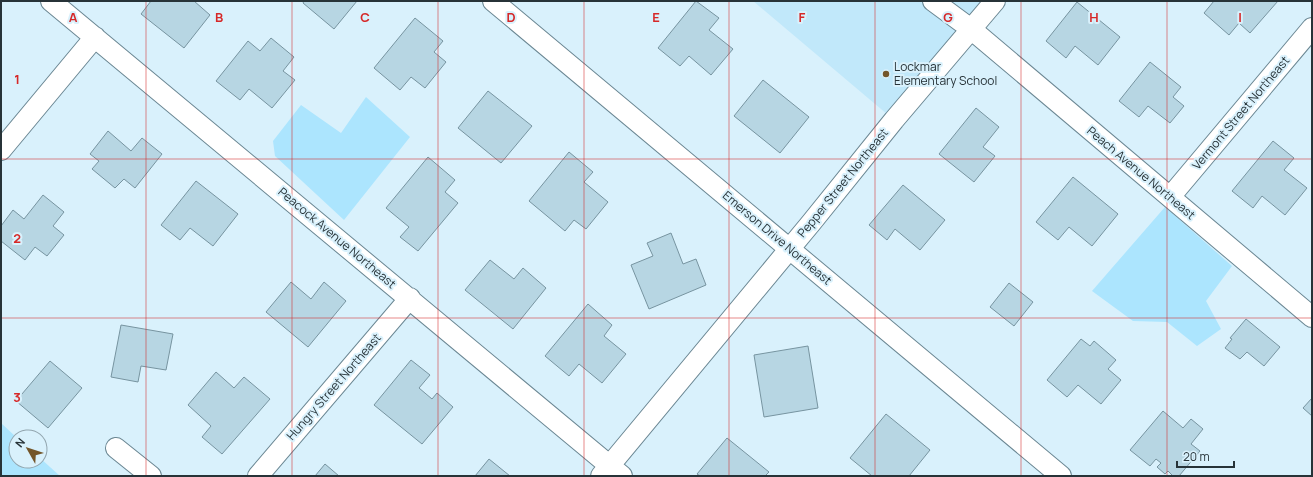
<svg xmlns="http://www.w3.org/2000/svg" width="1313" height="477" font-family="Manrope,sans-serif">
<style>
.built{fill:#c1e8fa}
.green{fill:#ace5fe}
.building{fill:#b7d6e3;stroke:#7794a0}
.lines{fill:none;stroke-linecap:round;stroke-linejoin:round}
.minor-casing{stroke:#6b8793;stroke-width:22}
.minor{stroke:#fff;stroke-width:20}
.grid{fill:none;stroke:#d62828;stroke-width:1;stroke-opacity:0.55}
.poi-dot{fill:#73562a;stroke:#d9f1fc;stroke-width:1.5}
.labels{text-anchor:middle;stroke-width:4;stroke-linejoin:round;paint-order:stroke}
.poi-label{font-size:12px;fill:#273338;stroke:#d9f1fc;text-anchor:start}
.street-label{font-size:12px;fill:#273338;stroke:#d9f1fc}
.grid-label{font-size:13px;text-anchor:middle;font-weight:bold;fill:#d62828;stroke:#d9f1fc;stroke-width:4;stroke-linejoin:round;paint-order:stroke}
</style>
<rect width="100%" height="100%" fill="#d9f1fc"/>
<!-- built -->
<path class="built" d="M753,1H995L894,120Z"/>
<!-- green -->
<path class="green" d="M366,97L410,137L344,220L275,156L273,141L301,105L341,133Z
M1165,207L1232,266L1206,301L1221,329L1197,346L1167,322L1133,321L1092,291Z
M1,423L16,437V461H40V458L60,476H1Z"/>
<!-- building -->
<path class="building" d="M151,1H194L210,15L184,48L141,14Z
M304,1H357L334,29L303,3Z
M696,1L719,18L709,30L733,49L711,75L689,56L680,66L658,48Z
M1214,1H1278L1250,33L1239,23L1229,35L1204,13Z
M1077,2L1120,37L1098,65L1075,46L1066,58L1046,41Z
M415,18L443,41L434,52L446,62L425,88L411,77L400,90L374,68Z
M271,38L294,57L283,71L295,80L272,108L249,89L240,100L216,81L248,41L260,51Z
M1150,62L1181,87L1173,97L1184,106L1170,123L1148,106L1139,117L1119,101Z
M763,80L809,117L780,153L734,116Z
M488,91L532,126L501,163L458,128Z
M976,108L999,127L983,147L995,156L974,182L939,154Z
M108,131L131,151L142,138L162,154L135,188L124,179L115,188L92,169L99,161L90,154Z
M1273,141L1294,158L1284,170L1307,188L1285,215L1262,196L1253,208L1232,191Z
M569,152L593,172L584,182L608,202L586,229L574,220L565,231L529,201Z
M428,157L455,180L445,192L458,203L418,251L400,237L409,227L386,208Z
M1073,177L1118,214L1092,246L1069,227L1058,240L1036,222Z
M196,181L238,214L213,246L190,228L180,240L161,225Z
M903,185L945,220L920,250L895,229L887,240L869,225Z
M43,195L64,212L53,226L64,235L47,256L35,247L25,260L1,241V226L13,210L24,219Z
M671,233L683,264L696,259L706,285L649,309L631,265L653,256L647,243Z
M490,260L514,279L523,268L546,288L513,329L465,290Z
M291,282L311,299L324,282L346,301L308,347L266,312Z
M1009,283L1033,302L1014,326L990,307Z
M588,304L612,325L604,336L626,354L602,383L579,364L569,376L545,356Z
M1246,319L1280,347L1264,366L1247,352L1240,359L1225,348L1232,339L1230,338Z
M121,325L173,334L166,370L141,366L138,382L111,377Z
M1081,339L1090,346L1094,341L1116,360L1108,369L1121,380L1101,404L1078,385L1067,397L1047,380Z
M808,346L818,408L764,417L754,355Z
M411,360L430,375L419,388L432,399L437,393L453,407L422,444L374,405Z
M50,361L82,388L48,428L16,401Z
M216,372L234,388L244,377L270,399L222,454L202,437L211,426L188,405Z
M1312,398V416L1303,408Z
M1163,411L1183,428L1191,419L1203,429L1191,444L1200,451L1179,476H1173L1168,471L1165,474L1157,467L1161,463L1156,459L1150,466L1130,450Z
M886,414L930,450L909,476H872L850,458Z
M727,438L769,472L765,476H700L697,474Z
M489,459L510,476H475Z
M325,464L339,476H315Z"/>
<g class="lines">
<!-- minor casing -->
<g class="minor-casing">
<path id="minor" d="M51,1L622,476
M493,1L1061,476
M933,1L971,29L1312,317
M1,150L95,37
M1170,197L1312,28
M116,448L151,476
M258,476L410,298
M601,476L811,223L894,120L995,1"/>
</g>
<!-- minor -->
<use href="#minor" class="minor"/>
</g>
<!-- grid -->
<path class="grid" d="M146,1V476M292,1V476M438,1V476M584,1V476M729,1V476M875,1V476M1021,1V476M1167,1V476M1,159H1312M1,318H1312"/>
<!-- markers -->
<circle class="poi-dot" cx="886" cy="74" r="4"/>
<g class="labels">
<!-- poi labels -->
<g class="poi-label">
<text x="894" y="71">Lockmar<tspan x="894" dy="14">Elementary School</tspan></text>
</g>
<!-- street labels -->
<g class="street-label">
<text transform="translate(1241 113) rotate(-50)" y="4">Vermont Street Northeast</text>
<text transform="translate(1141 173) rotate(40)" y="4">Peach Avenue Northeast</text>
<text transform="translate(843 183) rotate(-51)" y="4">Pepper Street Northeast</text>
<text transform="translate(337 238) rotate(40)" y="4">Peacock Avenue Northeast</text>
<text transform="translate(777 238) rotate(40)" y="4">Emerson Drive Northeast</text>
<text transform="translate(334 387) rotate(-49)" y="4">Hungry Street Northeast</text>
</g>
</g>
<g class="grid-label">
<text x="73" y="22">A</text>
<text x="219" y="22">B</text>
<text x="365" y="22">C</text>
<text x="511" y="22">D</text>
<text x="656" y="22">E</text>
<text x="802" y="22">F</text>
<text x="948" y="22">G</text>
<text x="1094" y="22">H</text>
<text x="1240" y="22">I</text>
<text x="17" y="84">1</text>
<text x="17" y="243">2</text>
<text x="17" y="402">3</text>
</g>
<!-- border -->
<rect width="1313" height="477" fill="none" stroke="#273338" stroke-width="4"/>
<!-- north arrow -->
<g transform="translate(28 449) rotate(309)"><circle r="19" fill="#d9f1fc" stroke="#92a5ae"/>
<path d="M0-3L7 15L0 10L-7 15Z" fill="#73562a"/>
<text y="-6" font-size="11" font-weight="bold" text-anchor="middle" fill="#273338">N</text>
</g>
<!-- scale -->
<path d="M1177 461v6h57v-6" fill="none" stroke="#273338" stroke-width="2"/>
<text x="1183" y="461" font-size="12" fill="#273338" stroke="#d9f1fc" stroke-width="3" paint-order="stroke">20 m</text>
</svg>
